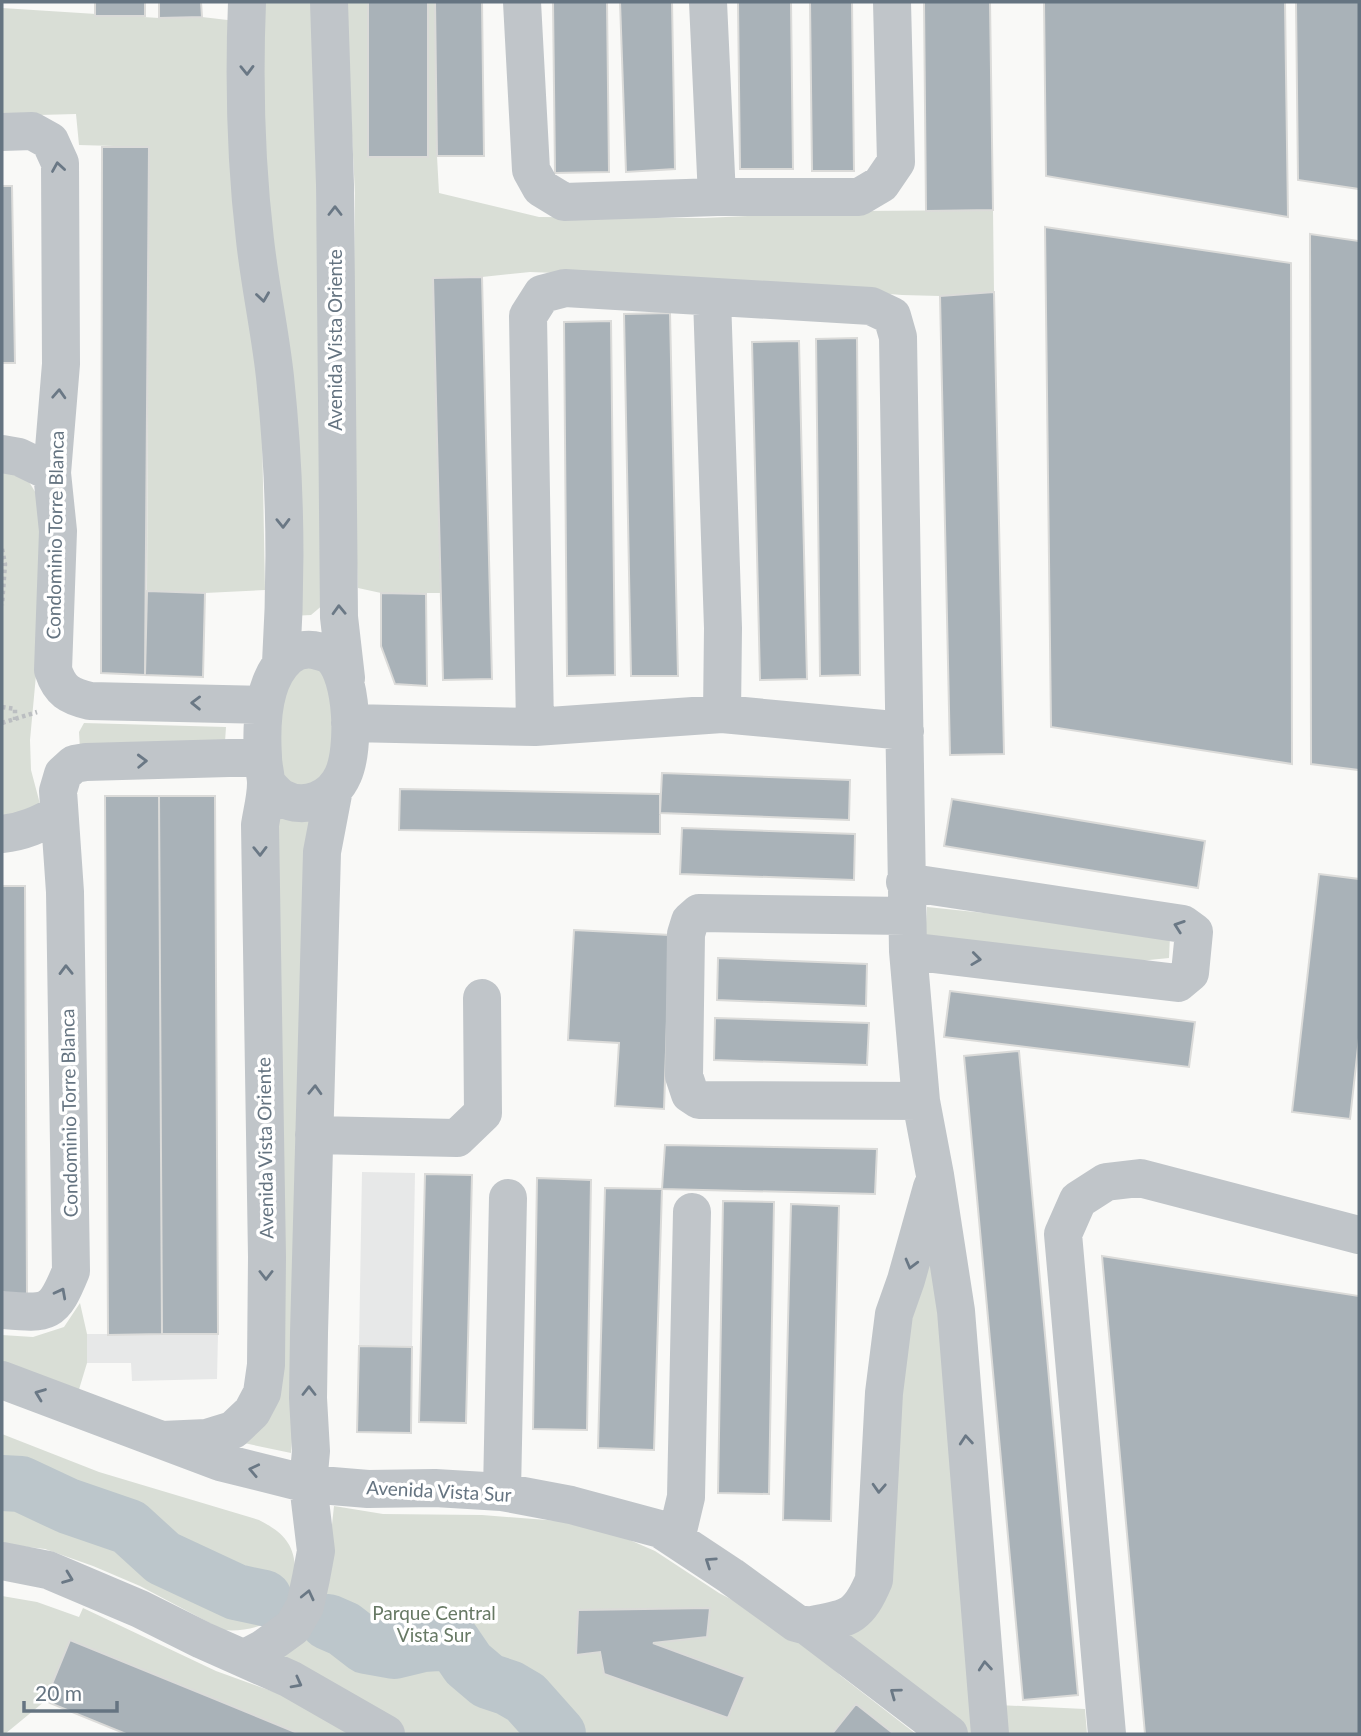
<svg xmlns="http://www.w3.org/2000/svg" width="1361" height="1736" font-family="Lato,sans-serif">
<style>
.built{fill:#e7e8e8}
.green{fill:#d9ded6}
.lines{fill:none;stroke-linecap:round;stroke-linejoin:round}
.river{stroke:#bcc6cb;stroke-width:56}
.building{fill:#a9b2b8;stroke:#dbdbd9;stroke-width:2}
.path{stroke:#bbbec1;stroke-width:4.5;stroke-dasharray:3.5 3.5;stroke-linecap:butt}
.minor{stroke:#c0c5c9;stroke-width:38}
.oneway{stroke:#6a7885}
.labels{text-anchor:middle;stroke-width:7;stroke-linejoin:round;paint-order:stroke}
.street-label{font-size:19px;fill:#657481;stroke:#fff}
.park-label{font-size:19px;fill:#677964;stroke:#fff}
</style>
<rect width="100%" height="100%" fill="#f9f9f7"/>
<!-- built -->
<path class="built" d="M362,1172L415,1173L412,1347L359,1346Z
M87,1334H218L217,1379L132,1381L131,1363H87Z"/>
<!-- green -->
<path class="green" d="M262,2H313L324,604L311,615L291,616L273,240L264,151Z
M345,2H435L437,156L439,193L539,217L704,218L857,211L993,210L994,292L940,296L902,295L709,279L530,272L482,277L433,278L441,593H381L358,588L352,442L355,193Z
M2,8L159,18L202,17L236,21L261,377L265,590L205,593L147,591L149,147L79,145L76,114L2,116Z
M2,470L26,477L37,495L41,527L36,675L30,740L31,770L40,804L2,825Z
M324,666L339,700L329,786L284,794L269,717L287,670Z
M84,723L226,727L225,742L80,749L79,732Z
M273,807L319,819L296,1390L291,1453L244,1443Z
M927,907L1149,930L1170,936L1169,958L1139,961L925,940Z
M933,1196L988,1734H956L810,1626L848,1619L886,1395Z
M80,1303L87,1334V1363L77,1396L2,1366V1335L33,1337L64,1327Z
M2,1434L99,1472L259,1520C280,1531 293,1541 295,1566C295,1573 296,1582 294,1589C290,1599 283,1610 278,1619C259,1627 243,1632 223,1630L140,1586L93,1566L45,1549L2,1544Z
M334,1506L383,1514L482,1515L560,1521L609,1531L655,1551L719,1593L789,1629L841,1676L916,1734H398L276,1663L331,1534Z
M2,1596L37,1602L79,1617L83,1608L216,1671L277,1693L361,1734H300L70,1640L45,1701L5,1734H2Z
M998,1705L1085,1709L1087,1734H998Z"/>
<g class="lines">
<!-- river -->
<path class="river" d="M2,1483L21,1484L68,1506L129,1527L163,1558L236,1592L264,1598
M328,1622L344,1629L366,1646L394,1651L423,1644L453,1642L468,1664L488,1681L509,1688L526,1698L558,1734"/>
</g>
<!-- building -->
<path class="building" d="M95,2H145V16H95Z
M159,2H201L202,17L159,18Z
M368,2H428V157H368Z
M435,2H482L484,156H437Z
M553,2H607L609,172L555,173Z
M620,2H672L675,169L626,172Z
M738,2H791L793,169H740Z
M810,2H852L854,171H812Z
M924,2H990L993,210L926,211Z
M1044,2H1285L1288,217L1046,176Z
M1296,2H1359V189L1298,180Z
M102,147H149L145,675L101,673Z
M2,186H12L15,363H2Z
M1045,227L1291,263L1292,764L1051,727Z
M1310,234L1359,241V770L1311,764Z
M482,277L492,679L443,680L433,278Z
M994,292L1004,754L950,755L940,296Z
M670,313L678,676H631L624,314Z
M611,321L615,675L567,676L564,322Z
M857,338L860,675L820,676L816,339Z
M799,341L807,679L760,680L752,342Z
M147,591L205,593L203,677L145,675Z
M381,593L426,594L427,686L395,684L381,646Z
M662,773L850,780L849,820L660,813Z
M400,789L660,794V834L399,830Z
M105,796H159L162,1334L108,1335Z
M159,796H215L218,1334H162Z
M952,799L1205,841L1198,888L944,846Z
M682,828L855,834L854,880L680,874Z
M1319,874L1359,879V1038L1350,1119L1292,1112Z
M2,886H25L27,1296H2Z
M574,930L670,935L664,1109L615,1106L619,1043L568,1040Z
M718,958L867,964L866,1006L717,1000Z
M950,991L1195,1022L1189,1067L944,1037Z
M715,1018L869,1023L867,1065L714,1060Z
M1019,1051L1078,1695L1023,1700L964,1056Z
M665,1145L877,1149L875,1194L662,1189Z
M425,1174L472,1175L466,1423L419,1422Z
M537,1178L591,1180L587,1430L533,1429Z
M605,1188L662,1189L654,1450L598,1448Z
M723,1201L774,1202L769,1494L718,1493Z
M791,1204L839,1206L831,1521L783,1520Z
M1102,1256L1359,1296V1734H1145Z
M359,1346L412,1347L411,1433L357,1432Z
M710,1608L707,1637L653,1643L745,1677L728,1718L604,1674L600,1652L576,1655L578,1610Z
M70,1640L210,1697L300,1734H126L45,1701Z
M856,1704L894,1734H832Z"/>
<g class="lines">
<!-- path -->
<path class="path" d="M2,549L5,564L2,605
M2,707L15,709V720
M2,723L37,712"/>
<!-- minor -->
<path class="minor" d="M247,2C244,78 246,164 255,240C260,286 270,331 275,377C285,471 287,569 281,663
M329,2L335,185L339,617L346,678
M522,2L531,170L541,188L564,202L717,197H859L881,184L896,162L892,2
M708,2L717,197
M2,132L32,131L50,141L60,163L61,364L52,473L58,531L53,670C60,691 69,696 90,701L264,705
M712,298L723,628L722,714
M2,454L19,457L52,473
M350,723L535,727L722,714L905,731
M535,727L528,316L542,294L565,288L871,306L892,316L898,337L908,951L921,1101L935,1175L956,1311L990,1734
M2,834C23,832 40,824 58,814
M905,882L1183,924L1194,932L1190,973L1178,983L908,951
M906,916L699,913L690,921L686,934L684,1076L690,1094L699,1100L921,1101
M314,1135L457,1138L483,1113L482,998
M2,1310C49,1314 53,1315 71,1271L65,892L58,791L63,774L74,764L86,762L263,757
M2,1380L220,1462L308,1484L368,1489L435,1488L502,1492L571,1505L660,1529L731,1576L796,1623L807,1626L949,1734
M162,1440L207,1438L233,1430L252,1412L262,1393L266,1365L267,1257L260,825C262,812 266,797 266,783C266,775 263,766 263,757C261,725 262,680 288,657C297,650 308,648 318,651C322,652 329,654 332,657C353,677 355,749 343,775C333,798 305,811 282,798C276,795 271,788 266,783
M502,1492L508,1198
M676,1539L686,1497L692,1212
M2,1561L48,1570L140,1609L202,1640L290,1679L386,1734
M807,1626C848,1618 857,1620 874,1580L884,1393L894,1314L906,1280L932,1187
M245,1658L264,1648L293,1627L305,1606L311,1578L316,1551L308,1484L311,1451L308,1398L309,1333L322,852L334,789
M1107,1734L1063,1234L1078,1200L1106,1182L1140,1178L1359,1235"/>
</g>
<!-- one-way arrows -->
<defs><path id="oneway-chevron" d="M-2-3.5L2.5 0L-2 3.5" fill="none" stroke-width="1.6" stroke-linecap="round" stroke-linejoin="round" transform="scale(1.75)"/></defs>
<g class="oneway">
<use href="#oneway-chevron" transform="translate(247 70) rotate(89)"/>
<use href="#oneway-chevron" transform="translate(58 167) rotate(-99)"/>
<use href="#oneway-chevron" transform="translate(335 211) rotate(-90)"/>
<use href="#oneway-chevron" transform="translate(263 297) rotate(82)"/>
<use href="#oneway-chevron" transform="translate(59 394) rotate(-87)"/>
<use href="#oneway-chevron" transform="translate(283 523) rotate(89)"/>
<use href="#oneway-chevron" transform="translate(339 610) rotate(-92)"/>
<use href="#oneway-chevron" transform="translate(196 703) rotate(-179)"/>
<use href="#oneway-chevron" transform="translate(142 761) rotate(-2)"/>
<use href="#oneway-chevron" transform="translate(260 851) rotate(89)"/>
<use href="#oneway-chevron" transform="translate(1179 926) rotate(-161)"/>
<use href="#oneway-chevron" transform="translate(976 959) rotate(7)"/>
<use href="#oneway-chevron" transform="translate(66 970) rotate(-91)"/>
<use href="#oneway-chevron" transform="translate(315 1090) rotate(-88)"/>
<use href="#oneway-chevron" transform="translate(911 1264) rotate(105)"/>
<use href="#oneway-chevron" transform="translate(266 1275) rotate(90)"/>
<use href="#oneway-chevron" transform="translate(61 1293) rotate(-62)"/>
<use href="#oneway-chevron" transform="translate(309 1391) rotate(-90)"/>
<use href="#oneway-chevron" transform="translate(40 1394) rotate(-159)"/>
<use href="#oneway-chevron" transform="translate(966 1440) rotate(-95)"/>
<use href="#oneway-chevron" transform="translate(254 1470) rotate(-168)"/>
<use href="#oneway-chevron" transform="translate(879 1488) rotate(93)"/>
<use href="#oneway-chevron" transform="translate(710 1562) rotate(-146)"/>
<use href="#oneway-chevron" transform="translate(68 1578) rotate(21)"/>
<use href="#oneway-chevron" transform="translate(308 1595) rotate(-77)"/>
<use href="#oneway-chevron" transform="translate(985 1666) rotate(-95)"/>
<use href="#oneway-chevron" transform="translate(297 1683) rotate(28)"/>
<use href="#oneway-chevron" transform="translate(895 1693) rotate(-144)"/>
</g>
<g class="labels">
<!-- street labels -->
<g class="street-label">
<text transform="translate(335 340) rotate(-90)" y="7">Avenida Vista Oriente</text>
<text transform="translate(55 535) rotate(-89)" y="7">Condominio Torre Blanca</text>
<text transform="translate(69 1113) rotate(-91)" y="7">Condominio Torre Blanca</text>
<text transform="translate(265 1148) rotate(-91)" y="7">Avenida Vista Oriente</text>
<text transform="translate(439 1491) rotate(3)" y="7">Avenida Vista Sur</text>
</g>
<!-- park labels -->
<g class="park-label">
<text x="434" y="1620">Parque Central<tspan x="434" dy="22">Vista Sur</tspan></text>
</g>
</g>
<!-- border -->
<rect width="1361" height="1736" fill="none" stroke="#657481" stroke-width="7"/>
<!-- scale -->
<path d="M24 1701v10h93v-10" fill="none" stroke="#657481" stroke-width="3.5"/>
<text x="35" y="1701" font-size="21" fill="#657481" stroke="#ffffff" stroke-width="5" paint-order="stroke">20 m</text>
</svg>
